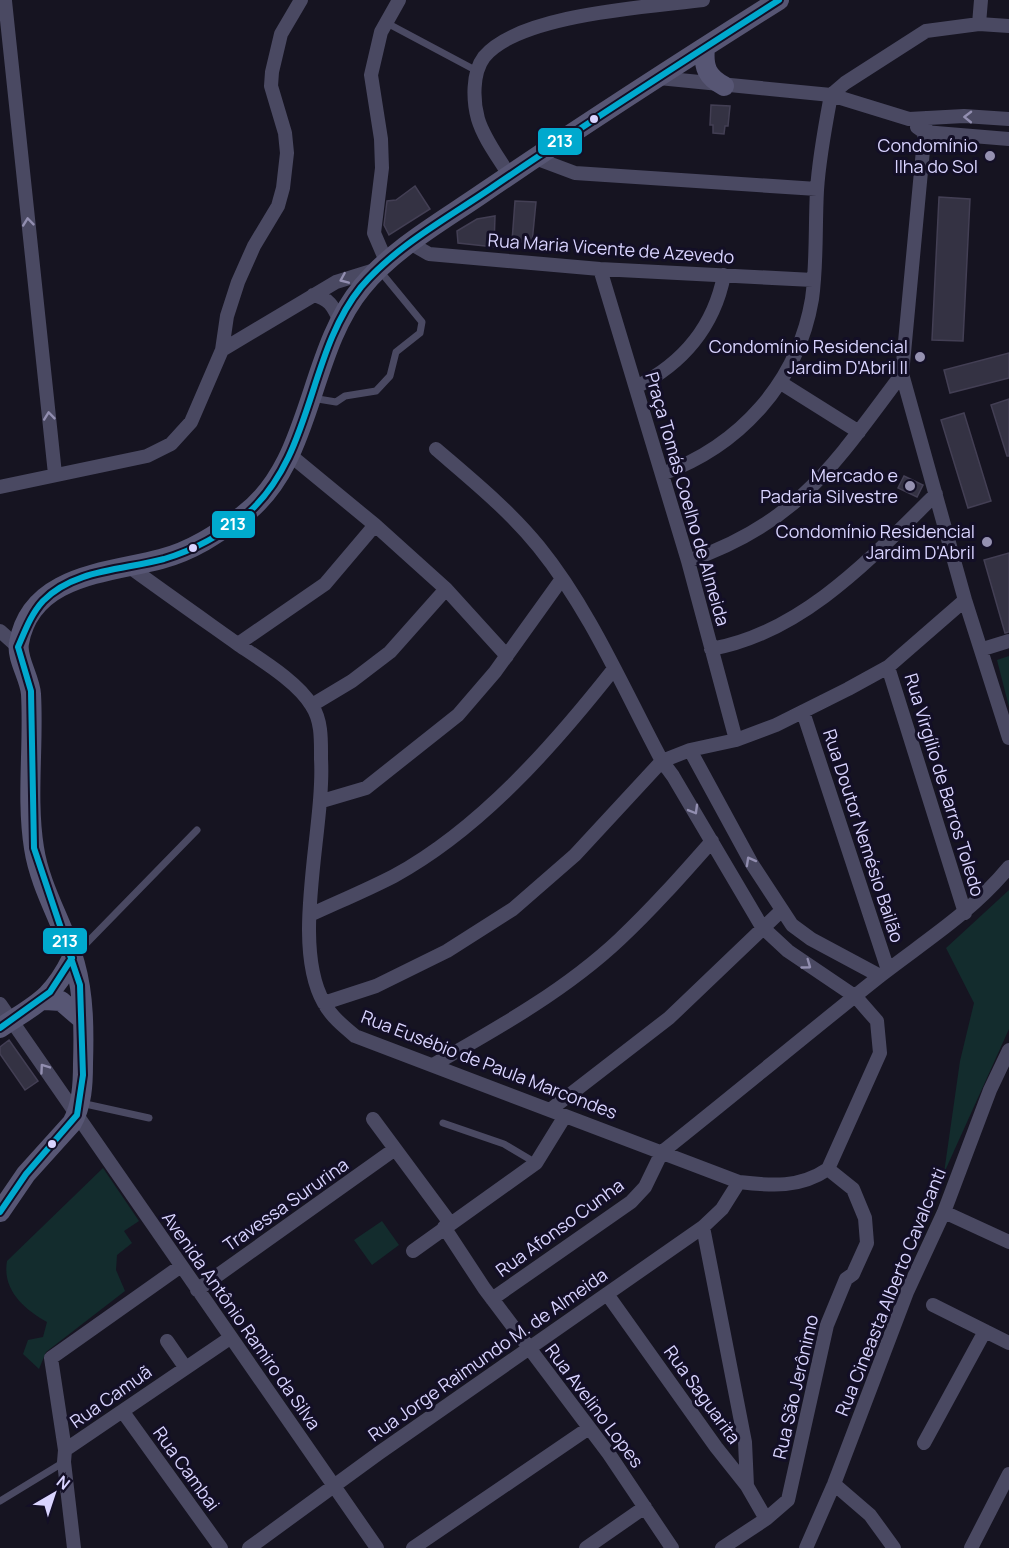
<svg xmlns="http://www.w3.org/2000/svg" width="1009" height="1548" font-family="Manrope,sans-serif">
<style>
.green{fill:#132c2d}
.building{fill:#343243;stroke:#433f54;stroke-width:1.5}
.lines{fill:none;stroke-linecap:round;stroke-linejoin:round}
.lane{stroke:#4a4962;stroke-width:7}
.street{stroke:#4a4962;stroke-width:14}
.secondary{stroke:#575674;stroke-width:20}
.bus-1-casing{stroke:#130f26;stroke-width:10}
.bus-1{stroke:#00a9ce;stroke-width:6}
.oneway{stroke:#928eb0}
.bus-dot{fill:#d9d4ff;stroke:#130f26;stroke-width:2}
.poi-dot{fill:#9591b1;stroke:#130f26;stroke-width:2}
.labels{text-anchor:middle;stroke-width:6;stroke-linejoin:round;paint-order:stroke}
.poi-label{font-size:18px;fill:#d9d4ff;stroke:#130f26;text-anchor:end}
.street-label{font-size:18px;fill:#d9d4ff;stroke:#130f26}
.line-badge{stroke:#130f26;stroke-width:2}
.badge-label{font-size:16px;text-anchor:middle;font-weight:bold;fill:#fff}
</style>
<rect width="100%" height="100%" fill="#161421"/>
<!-- green -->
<path class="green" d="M1009,656V707L997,660Z
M1009,890V1029L944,1173L960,1061L974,1003L946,948Z
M103,1168L139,1221L124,1231L132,1243L117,1255L116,1270L125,1291L46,1352L39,1369L23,1354L28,1340L43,1337L47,1322C24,1309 2,1290 7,1261Z
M382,1221L399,1245L372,1265L354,1240Z"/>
<!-- building -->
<path class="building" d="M711,105L730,106L728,126H725L724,134L713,133V125H710Z
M415,186L430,209L389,235L384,225L387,201L396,200Z
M939,197L970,199L963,341L932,340Z
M515,201L536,202L532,243L512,241Z
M495,216L494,247L458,243L457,231L477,219Z
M1009,353V378L950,393L944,370Z
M1009,399V456H1007L991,405Z
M964,413L991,501L968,508L941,420Z
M904,476L923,485L917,497L898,488Z
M1009,553V632L1005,633L984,560Z
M9,1040L38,1081L25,1090L0,1054V1047Z"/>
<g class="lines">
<!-- lane -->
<path class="lane" d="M385,22L477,71
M312,398L336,402L345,396L376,391L390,376L396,352L420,333L422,322L380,271
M74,956L197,830
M81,1103L149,1118
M443,1123L504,1144L536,1163
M0,1501L64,1462"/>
<!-- street -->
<path class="street" d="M5,1L55,474
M979,24L981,0
M659,78L831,95L909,119L964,116L1009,119
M926,118L902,374L965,600L1009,738
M917,127L924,132L1009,139
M535,158L575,173L817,189
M509,175C499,158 484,139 478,119C473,101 472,73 484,57C519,14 649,7 703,0
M410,243L429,254L600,269L813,280
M386,261L374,233L382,168L381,139L371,75L381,32L399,0
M600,269L688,561L736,740
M313,295C329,298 333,306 340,321
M222,350L336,282L378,269
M781,383L859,432
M636,387C682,364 714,327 724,275
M290,455L375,525L446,589L507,656
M662,474C740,446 798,382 812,299C817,264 815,226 817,190C819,158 825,127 831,95L845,83L926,31L979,24L1009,26
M0,487L147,456L171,444L191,422L222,350L227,316L238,282L254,246L278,206L283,188L287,153L285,133L271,86L272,72L281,34L301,0
M688,561C799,523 835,463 902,374
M127,565C164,592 201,618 239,645C261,660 298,682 312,706C322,721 321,741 321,759C325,828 290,944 324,1003C331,1016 343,1026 355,1036L739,1182C772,1186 800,1188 828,1169L880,1053L877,1021L856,997L788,951L762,927L673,776L662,761C624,690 590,610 539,547C509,510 472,480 436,449
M0,631L18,647
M238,644L325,584L375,525
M711,649C803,633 873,556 936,494
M983,649L1009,641
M888,667L965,913
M312,705L352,681L390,652L446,589
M803,712L888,970
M690,750L752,864L792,925L811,939L880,976
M322,801L366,788L458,715L495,672L561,580
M310,915C338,902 367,890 394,876C480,829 553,746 613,670
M324,1003L376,986L447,951L513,909L575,855L662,761L690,750L736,740L776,725L848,689L888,667L965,600
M0,1004L377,1548
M433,1065C498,1028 566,990 620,939C653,908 682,875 712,841
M550,1110L669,1018L781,911
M373,1119L450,1223
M944,1212L1009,1242
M444,1227L484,1288L609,1454L672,1548
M703,1227L745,1442L747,1486
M413,1251L536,1163L565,1116
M197,1290L395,1149
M607,1294L716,1447L747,1486L766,1519
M492,1299L631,1202L645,1187L662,1152C735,1094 807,1034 880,976C925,941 972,912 1009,867
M933,1305L1009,1343
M167,1341L185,1367
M123,1412L221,1548
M924,1443L985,1331
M65,1450L51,1358L181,1266
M834,1484L870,1515L894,1548
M74,1548L64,1462L65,1450L230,1338
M249,1548L379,1453L703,1227L722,1209L739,1182
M413,1548L589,1428
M586,1548L645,1507
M722,1548L766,1519L788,1500L827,1325L846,1279L853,1274L867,1243L865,1218L853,1189L828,1169
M806,1548L834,1484L907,1292L944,1212L990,1090L1009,1050
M971,1548L1009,1474"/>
<!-- secondary -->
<path class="secondary" d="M705,48C703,67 707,77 724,86
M45,1000L61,1001L83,1020
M0,1028C36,1004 52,999 72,958
M0,1212L26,1174L72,1123C82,1105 83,1084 83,1064C84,1031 84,996 75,964C64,925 40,888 34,848C26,798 34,745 31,694C30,678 16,658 19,643C31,574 109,573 161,559C192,551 217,534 242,516C313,465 307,353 362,287C394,248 441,222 483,193C580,127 679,63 779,0"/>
<!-- bus-1 casing -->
<g class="bus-1-casing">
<path id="bus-1" d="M18,647C25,631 31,614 43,601C74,569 124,570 164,559C194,550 223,534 247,514C314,455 307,354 361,287C396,246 446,219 490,189C585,124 682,62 779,0
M0,1028L50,992L72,958
M0,1212L26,1174L77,1115L83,1075L80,985L34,848L31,691L18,647"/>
</g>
<!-- bus-1 -->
<use href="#bus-1" class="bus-1"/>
</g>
<!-- one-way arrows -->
<defs><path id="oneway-chevron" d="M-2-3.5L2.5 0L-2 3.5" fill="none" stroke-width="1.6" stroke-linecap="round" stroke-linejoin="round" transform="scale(1.5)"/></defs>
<g class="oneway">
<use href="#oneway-chevron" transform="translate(968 117) rotate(-179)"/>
<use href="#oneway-chevron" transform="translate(28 222) rotate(-96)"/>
<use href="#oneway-chevron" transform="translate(344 279) rotate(157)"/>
<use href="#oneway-chevron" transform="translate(49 416) rotate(-96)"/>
<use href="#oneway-chevron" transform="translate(694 810) rotate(60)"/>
<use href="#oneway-chevron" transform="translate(750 861) rotate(-119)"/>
<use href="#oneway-chevron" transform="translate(807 965) rotate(36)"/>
<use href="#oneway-chevron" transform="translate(44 1068) rotate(-125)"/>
</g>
<!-- markers -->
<g class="bus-dot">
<circle cx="594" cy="119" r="5"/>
<circle cx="193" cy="548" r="5"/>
<circle cx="52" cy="1144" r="5"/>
</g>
<g class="poi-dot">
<circle cx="990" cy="156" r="6"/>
<circle cx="920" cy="357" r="6"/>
<circle cx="910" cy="486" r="6"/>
<circle cx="987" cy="542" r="6"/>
</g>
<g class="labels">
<!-- poi labels -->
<g class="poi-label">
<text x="978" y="152">Condomínio<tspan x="978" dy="21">Ilha do Sol</tspan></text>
<text x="908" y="353">Condomínio Residencial<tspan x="908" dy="21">Jardim D'Abril II</tspan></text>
<text x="898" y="482">Mercado e<tspan x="898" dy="21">Padaria Silvestre</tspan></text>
<text x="975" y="538">Condomínio Residencial<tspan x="975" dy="21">Jardim D'Abril</tspan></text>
</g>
<!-- street labels -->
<g class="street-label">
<text transform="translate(611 249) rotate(4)" y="6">Rua Maria Vicente de Azevedo</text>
<text transform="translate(687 499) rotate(74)" y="6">Praça Tomás Coelho de Almeida</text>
<text transform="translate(944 785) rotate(73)" y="6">Rua Virgílio de Barros Toledo</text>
<text transform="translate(863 836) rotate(72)" y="6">Rua Doutor Nemésio Bailão</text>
<text transform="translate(489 1065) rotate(21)" y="6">Rua Eusébio de Paula Marcondes</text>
<text transform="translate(286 1205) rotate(-35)" y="6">Travessa Sururina</text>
<text transform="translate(560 1228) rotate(-36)" y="6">Rua Afonso Cunha</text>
<text transform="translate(891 1292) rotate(-68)" y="6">Rua Cineasta Alberto Cavalcanti</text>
<text transform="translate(241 1321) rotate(55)" y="6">Avenida Antônio Ramiro da Silva</text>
<text transform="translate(488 1355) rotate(-35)" y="6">Rua Jorge Raimundo M. de Almeida</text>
<text transform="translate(796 1387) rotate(-77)" y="6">Rua São Jerônimo</text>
<text transform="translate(702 1395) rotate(54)" y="6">Rua Saguarita</text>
<text transform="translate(111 1397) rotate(-35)" y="6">Rua Camuã</text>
<text transform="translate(594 1406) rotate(53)" y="6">Rua Avelino Lopes</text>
<text transform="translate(186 1469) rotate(54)" y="6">Rua Cambai</text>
</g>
</g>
<g class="line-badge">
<rect x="537" y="127" width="46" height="29" rx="6" fill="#00a9ce"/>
<rect x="211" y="510" width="45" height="29" rx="6" fill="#00a9ce"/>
<rect x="42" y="927" width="46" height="28" rx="6" fill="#00a9ce"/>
</g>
<g class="badge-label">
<text x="560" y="147">213</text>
<text x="233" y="530">213</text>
<text x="65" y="947">213</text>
</g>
<!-- north arrow -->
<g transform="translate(54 1494) rotate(39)" stroke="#130f26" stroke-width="4.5" paint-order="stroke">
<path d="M0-4.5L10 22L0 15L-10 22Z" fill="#d9d4ff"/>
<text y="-9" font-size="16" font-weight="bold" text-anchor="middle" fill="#d9d4ff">N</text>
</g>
</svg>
